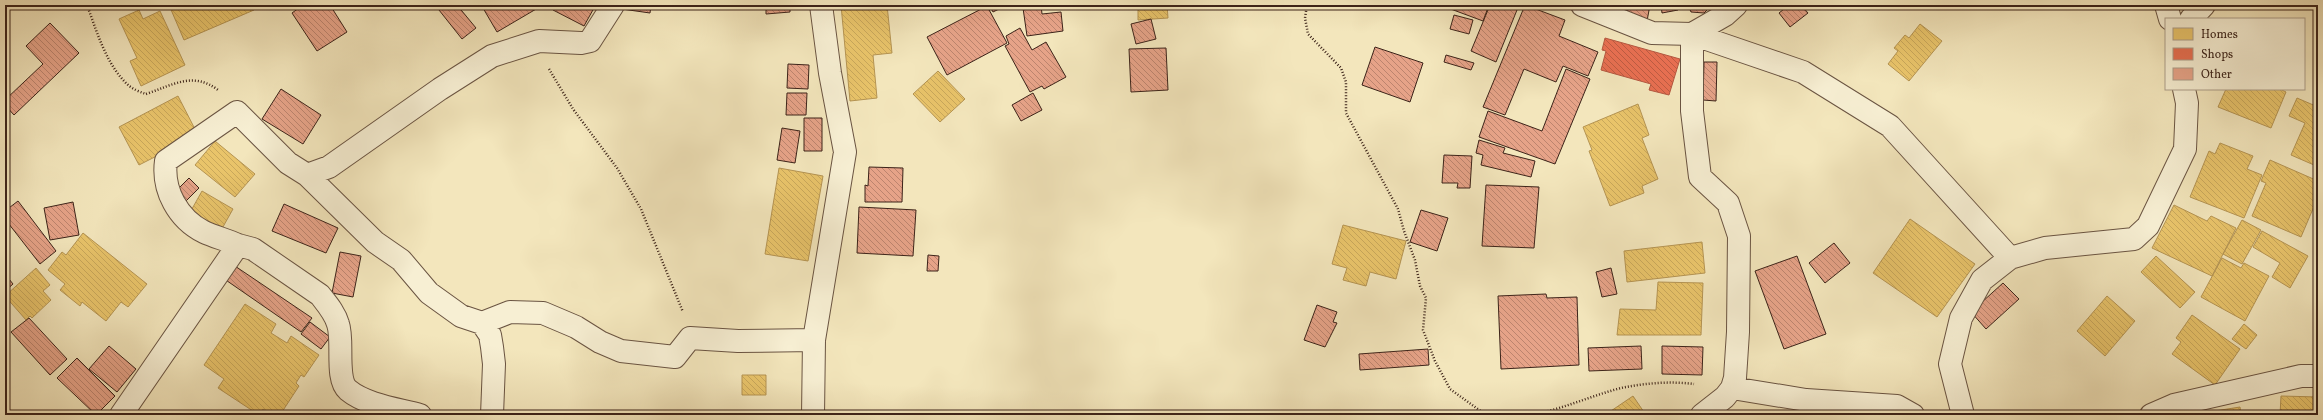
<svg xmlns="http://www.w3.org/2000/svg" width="2323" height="420" font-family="Vollkorn,serif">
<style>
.homes{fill:url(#homes-back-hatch);stroke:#b59452}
.shops{fill:url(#shops-back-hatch);stroke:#b45840}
.building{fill:url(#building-back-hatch);stroke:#3c2319}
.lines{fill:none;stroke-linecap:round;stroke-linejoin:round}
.minor-casing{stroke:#6a5442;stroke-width:24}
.path{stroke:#3c2319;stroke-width:2.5;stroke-dasharray:1 2;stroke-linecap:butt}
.minor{stroke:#f7efd3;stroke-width:22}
</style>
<defs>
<pattern id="homes-back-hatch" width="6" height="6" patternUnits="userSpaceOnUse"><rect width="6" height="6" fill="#e9c46a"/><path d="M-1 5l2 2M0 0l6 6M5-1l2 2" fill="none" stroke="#c9a85b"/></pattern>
<pattern id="shops-back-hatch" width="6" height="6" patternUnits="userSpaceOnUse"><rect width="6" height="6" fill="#e76f51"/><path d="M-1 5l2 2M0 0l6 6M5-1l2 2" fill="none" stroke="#bc5b42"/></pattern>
<pattern id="building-back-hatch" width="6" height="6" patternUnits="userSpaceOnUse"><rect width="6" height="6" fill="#e6a388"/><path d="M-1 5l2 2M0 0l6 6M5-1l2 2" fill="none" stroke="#bc846e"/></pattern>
</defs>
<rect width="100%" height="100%" fill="#f3e6bc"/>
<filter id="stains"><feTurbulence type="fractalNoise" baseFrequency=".005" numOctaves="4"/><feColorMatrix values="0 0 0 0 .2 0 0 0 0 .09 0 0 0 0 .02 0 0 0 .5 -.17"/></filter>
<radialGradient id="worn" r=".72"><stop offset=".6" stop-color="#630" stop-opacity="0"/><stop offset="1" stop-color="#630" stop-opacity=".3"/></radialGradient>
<!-- homes -->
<path class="homes" d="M169,5H252L254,10L184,40Z
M841,5H887L892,53L873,55L877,98L850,101Z
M1138,5H1167L1168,18L1138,20Z
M139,10L143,19L160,11L185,65L141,86L130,61L137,58L119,19Z
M1920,24L1942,41L1909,81L1888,64L1898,51L1894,48L1905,35L1909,38Z
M938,71L965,99L940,122L913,94Z
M2226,89H2280L2286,92L2271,128L2218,107Z
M178,96L198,135L139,165L119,127Z
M2297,98L2318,107V156L2314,165L2291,155L2305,123L2289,116Z
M1638,104L1649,135L1642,138L1658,179L1642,186L1644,193L1610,206L1589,151L1592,150L1583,127Z
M215,141L255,174L235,197L195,165Z
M2220,143L2253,156L2247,169L2262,175L2244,218L2190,197L2209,151L2215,154Z
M2270,160L2318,181V197L2301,237L2252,216L2266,183L2261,181Z
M779,168L823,176L808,261L765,254Z
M202,191L233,209L219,234L188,216Z
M2174,205L2207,221L2211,216L2236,228L2212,276L2152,248Z
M1910,219L1975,264L1937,317L1873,273Z
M2242,220L2261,230L2242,264L2223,254Z
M1343,225L1406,241L1396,279L1370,272L1366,286L1343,280L1347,268L1332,264Z
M2262,231L2308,256L2290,288L2272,277L2280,263L2253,247Z
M83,233L147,284L128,307L121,302L106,321L82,302L80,306L60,290L65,284L48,270L62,252L66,255Z
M1702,242L1705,273L1627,282L1624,251Z
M2156,256L2195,292L2180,308L2141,272Z
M2222,258L2241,268L2244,263L2269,276L2245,321L2201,297Z
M36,268L50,285L43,291L51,300L32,318L30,316L26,320L5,296Z
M1658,282L1703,283L1701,335H1617L1620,309L1656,310Z
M2107,296L2135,321L2105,356L2077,331Z
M245,304L276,324L271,333L287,343L291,336L319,355L304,377L301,375L296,383L299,386L280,415H272L263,409L259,415L218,388L224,379L204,365Z
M2192,315L2240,349L2215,385L2172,354L2181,342L2176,338Z
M2244,324L2257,335L2246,349L2232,339Z
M742,375H766V395H742Z
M1633,396L1646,415H1605Z
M2281,396L2318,397V415H2280Z
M2240,407L2241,415H2196V414Z"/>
<!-- shops -->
<path class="shops" d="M1605,38L1680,59L1669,95L1649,90L1651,84L1601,70L1606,51L1602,50Z"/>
<!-- building -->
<path class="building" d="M303,5H330L347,32L317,51L292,13Z
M435,5H457L476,28L462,39Z
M488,5H543L497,32L483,8Z
M556,5H588L594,8L584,26L553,10Z
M623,5H651L650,13L622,9Z
M766,5H790V12L766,14Z
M989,5H1004L1005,6L993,12Z
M1041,5L1042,14L1061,12L1063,31L1027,36L1023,8Z
M1440,5H1489L1483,21Z
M1490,5H1519L1496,62L1471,51Z
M1525,5L1565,20L1559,36L1598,52L1588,76L1563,66L1556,82L1524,69L1505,115L1483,107Z
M1650,5L1647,21L1626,17L1628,9L1612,6Z
M1661,5H1678V10L1662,13Z
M1688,5H1712L1704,13L1691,12Z
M1789,5H1801L1808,13L1790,27L1779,13Z
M987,6L1007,43L947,75L927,37Z
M1454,15L1473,20L1469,34L1450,29Z
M1151,19L1156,39L1136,44L1131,24Z
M50,23L79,53L14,115L5,105V100L43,64L26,46Z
M1020,28L1032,50L1046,42L1066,77L1044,89L1042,86L1030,92L1005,46L1009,44L1006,36Z
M1375,47L1423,63L1410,102L1362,85Z
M1166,48L1168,90L1131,92L1129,49Z
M1446,55L1474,63L1471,70L1444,62Z
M1704,62H1717L1716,101L1703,100Z
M788,64L809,65L808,89L787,88Z
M1566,69L1590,79L1555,164L1479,137L1488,111L1542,131Z
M281,89L321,115L303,144L262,119Z
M787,93H807L806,115H786Z
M1033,93L1042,110L1021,121L1012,105Z
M804,118H822V151H804Z
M782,128L800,131L795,163L777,160Z
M1479,140L1505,148L1503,153L1535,161L1531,177L1481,165L1483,155L1476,153Z
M1444,155L1472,156L1470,188H1457L1458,183H1442Z
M869,167L903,168L902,202H865V185L868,186Z
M189,178L199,188L186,201L176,191Z
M1486,185L1539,187L1534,248L1482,246Z
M18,201L56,251L40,264L5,219V211Z
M73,202L79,235L50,240L44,208Z
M284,204L338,228L326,253L272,231Z
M859,207L916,210L913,256L857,253Z
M1421,210L1448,218L1437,251L1410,242Z
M1834,243L1850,263L1825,283L1809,263Z
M340,252L361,256L353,297L332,293Z
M928,255L939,256L938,271H927Z
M1797,256L1826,334L1784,349L1755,271Z
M229,262L312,318L301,332L220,276Z
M1611,268L1617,294L1602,297L1596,272Z
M5,274L13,284L5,291Z
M2003,283L2019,299L1986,329L1971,312Z
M1546,294L1547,298L1577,297L1579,365L1501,369L1498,296Z
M1317,305L1337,312L1333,322L1337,323L1325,347L1304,340Z
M29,318L67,359L50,375L11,332Z
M310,322L330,337L321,349L301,334Z
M109,346L136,369L117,392L89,369Z
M1641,346L1642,369L1589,371L1588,348Z
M1662,346L1703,347L1702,375L1662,374Z
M1428,349L1429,365L1360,370L1359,354Z
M77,358L115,396L96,415L57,378Z"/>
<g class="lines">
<!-- minor casing -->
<g class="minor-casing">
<path id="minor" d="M1582,5L1652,33L1692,34L1725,15L1736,5
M2166,5L2170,19
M2191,19L2204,5
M307,175L329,167L440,89L492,56L539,41L581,43L590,41L613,5
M238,245L253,249L320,295C327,304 335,313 338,324C344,341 335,379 348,390C366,405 398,409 420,415
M482,323L510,312L543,313L576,327L600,342L621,351L675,357L690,338L738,341L814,340
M1732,388L1806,400L1897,406L1913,415
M121,415L238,245C227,240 215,237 204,232C178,219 162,190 166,161L237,112L288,163L307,175L375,242L401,260L429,293L461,316L482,323L490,335L492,347L494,364L492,415
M813,415L814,340L845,152L830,73L821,5
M1702,415L1725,397L1732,388L1735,378L1738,332L1739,236L1728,203L1700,177L1692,111V34L1803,72L1890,126L2010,258
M1963,415L1950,364L1961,318L1982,280L2010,258L2045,248L2134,239L2148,226L2185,149L2187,103L2184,89
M2151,415L2174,405L2301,376H2318"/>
</g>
<!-- path -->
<path class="path" d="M87,5C97,32 106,64 127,84C132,89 140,92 146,94C173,85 193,71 218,90
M1307,5L1305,18L1308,34L1341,68L1346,82V113L1398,209L1404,231L1415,260L1420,286L1426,298L1423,330L1435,361L1450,389L1482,412L1502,415
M549,69L573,109L617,168L641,209L683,312
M1530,415C1561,410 1590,396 1621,388C1645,383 1671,381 1694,384"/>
<!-- minor -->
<use href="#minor" class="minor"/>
</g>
<!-- margin -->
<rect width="2323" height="420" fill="none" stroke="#f3e6bc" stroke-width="20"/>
<rect x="6" y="6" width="2311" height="408" fill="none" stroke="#3c2319" stroke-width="2"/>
<rect x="10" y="10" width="2303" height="400" fill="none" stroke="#3c2319"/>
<!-- legend -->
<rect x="2165" y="18" width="140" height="72" fill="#f7efd3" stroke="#ac9d89"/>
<rect x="2173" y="28" width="20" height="12" fill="#e9c46a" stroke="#ac9d89"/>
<text x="2201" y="38" font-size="12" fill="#3c2319">Homes</text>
<rect x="2173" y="48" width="20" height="12" fill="#e76f51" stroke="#ac9d89"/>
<text x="2201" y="58" font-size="12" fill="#3c2319">Shops</text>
<rect x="2173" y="68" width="20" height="12" fill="#e6a388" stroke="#ac9d89"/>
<text x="2201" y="78" font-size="12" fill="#3c2319">Other</text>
<rect width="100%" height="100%" filter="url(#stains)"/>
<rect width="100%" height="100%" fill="url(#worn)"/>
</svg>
